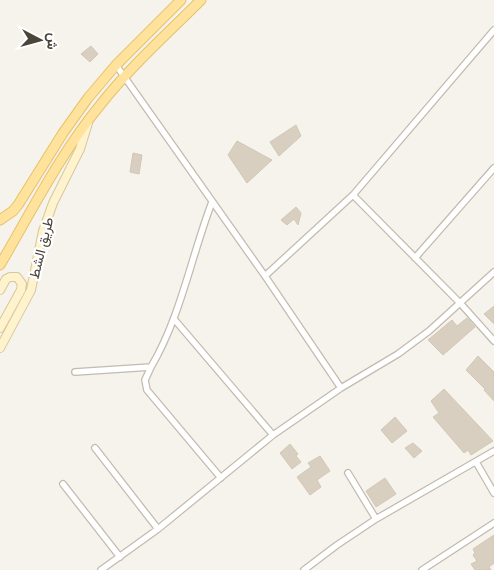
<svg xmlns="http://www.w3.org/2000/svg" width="494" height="570" font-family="'Public Sans',Vazirmatn,sans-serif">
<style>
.building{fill:#d8cfc1;stroke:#d3c7b4}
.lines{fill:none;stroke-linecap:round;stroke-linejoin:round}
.street-casing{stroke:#c2bbae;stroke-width:8}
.secondary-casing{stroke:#d6c79b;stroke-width:10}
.primary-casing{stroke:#e6c16a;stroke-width:11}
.street{stroke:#fff;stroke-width:5.5}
.secondary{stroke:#fff3cd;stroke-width:8}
.primary{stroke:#ffe39c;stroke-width:9}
.labels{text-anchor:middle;stroke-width:4.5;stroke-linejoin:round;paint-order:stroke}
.street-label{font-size:14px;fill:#4b4439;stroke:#fff}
</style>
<rect width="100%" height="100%" fill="#f6f3ec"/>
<!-- building -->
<path class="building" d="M91,46L98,54L90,62L81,54Z
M296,125L301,136L279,156L270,142Z
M237,141L272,160L247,183L228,155Z
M133,153L142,155L139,174L130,172Z
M296,207L301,213L298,225L294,219L287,225L281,220Z
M494,306V324L484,314Z
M467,318L475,327L443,355L428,340L452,320L457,326Z
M478,356L494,372V401L484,390L485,389L466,370Z
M444,389L493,441L471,455L468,450L464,453L433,417L439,413L431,401Z
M395,417L407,431L392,443L381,430Z
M413,443L422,451L414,458L405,448Z
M290,444L298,454L296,456L301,462L292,469L280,453Z
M320,456L330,471L317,480L321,487L310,495L297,477L311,467L308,463Z
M385,478L396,494L376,507L366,491Z
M494,535V563L489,567L491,570H475L471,564L477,561L473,555L475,553L473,549Z"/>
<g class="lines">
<!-- street casing -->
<g class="street-casing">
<path id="street" d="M116,65L265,276L341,388
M353,195L461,304L494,341
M415,258L494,168
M265,276L353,195L494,30
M174,319L273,435
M151,367L145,380L147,390L221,478
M75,372L151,367C181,316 191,257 212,202
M95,448L158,529
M476,462L494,493
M348,473L376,519
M63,484L120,557
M101,570L158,529L273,435L341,388L398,354L429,331L494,272
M304,570L337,545L376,519L494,451
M422,570L494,523"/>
</g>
<!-- secondary casing -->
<g class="secondary-casing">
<path id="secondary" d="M0,290L6,279L10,277H17L22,284L21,290L0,328
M0,348L31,290L43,231L53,203L80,149L88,123"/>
</g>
<!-- primary casing -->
<g class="primary-casing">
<path id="primary" d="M0,220L13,211L18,205L63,133L88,98L116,65L181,0
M0,265C31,212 62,151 101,104C131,66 167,34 201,0"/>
</g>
<!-- street -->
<use href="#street" class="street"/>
<!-- secondary -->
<use href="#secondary" class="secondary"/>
<!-- primary -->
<use href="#primary" class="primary"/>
</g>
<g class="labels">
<!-- street labels -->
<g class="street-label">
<text transform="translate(41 248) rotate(-76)" y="5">طريق الشط</text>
</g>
</g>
<!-- north arrow -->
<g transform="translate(40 40) rotate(96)" stroke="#ffffff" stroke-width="4" paint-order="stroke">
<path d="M0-4L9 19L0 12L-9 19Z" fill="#4b4439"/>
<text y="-8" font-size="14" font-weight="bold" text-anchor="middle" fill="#4b4439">ش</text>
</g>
</svg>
